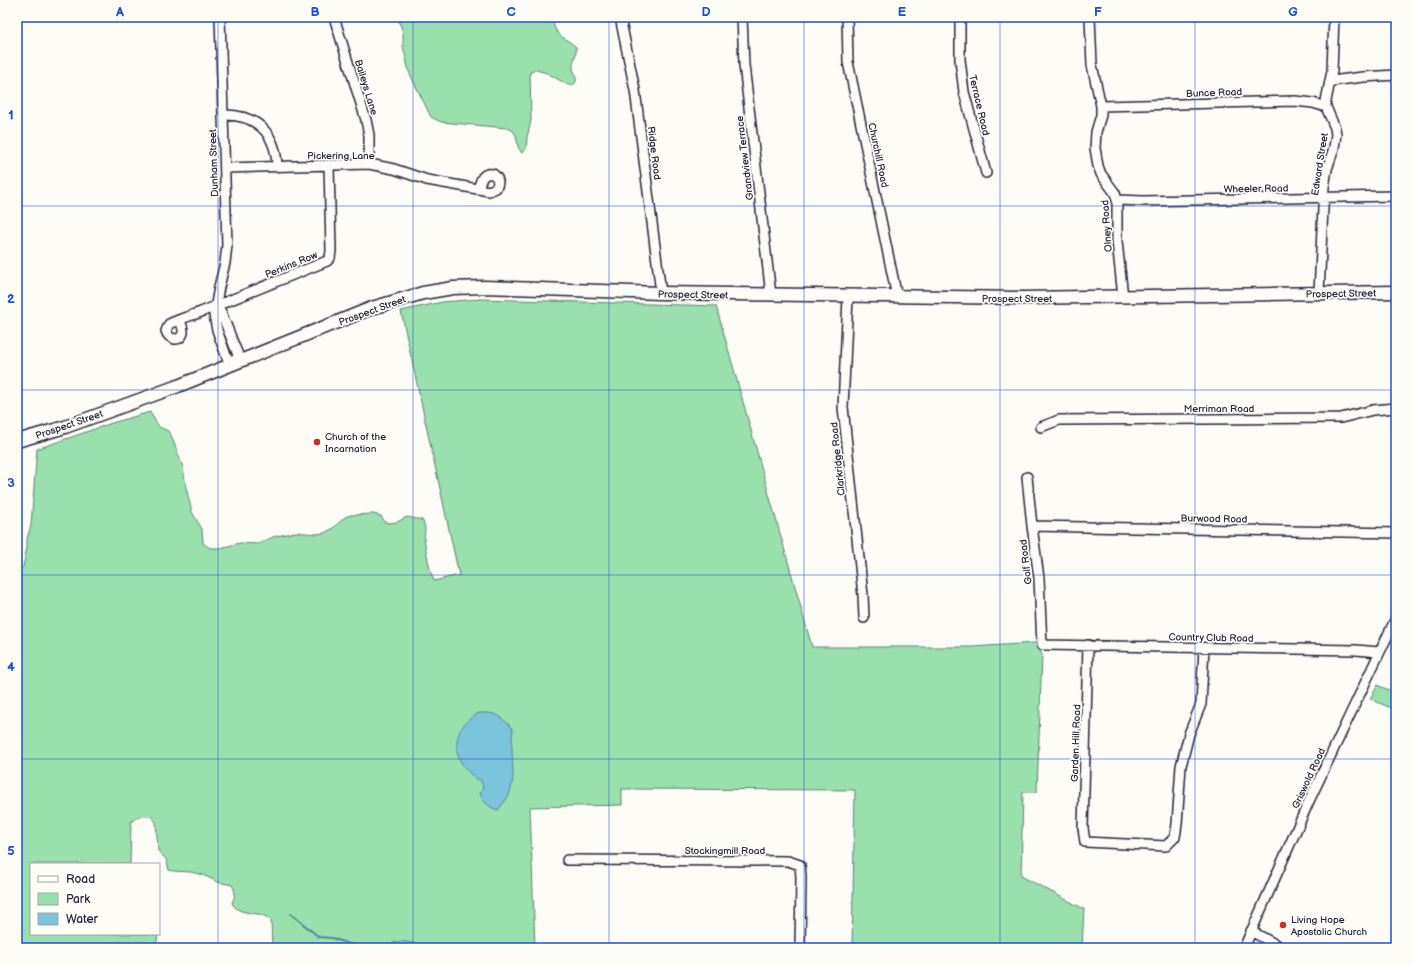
<svg xmlns="http://www.w3.org/2000/svg" width="1413" height="965" font-family="'Balsamiq Sans',sans-serif">
<style>
.green{fill:#99e0ad;stroke:#5e8174}
.water{fill:#7cc3dd;stroke:#58839c}
.lines{fill:none;stroke-linecap:round;stroke-linejoin:round}
.stream{stroke:#58839c;stroke-width:2}
.minor-casing{stroke:#22223b;stroke-width:12}
.major-casing{stroke:#22223b;stroke-width:15}
.minor{stroke:#fdfcf7;stroke-width:9}
.major{stroke:#fdfcf7;stroke-width:12}
.grid{fill:none;stroke:#1d4ed8;stroke-width:1;stroke-opacity:0.55}
.poi-dot{fill:#c8321e;stroke:#fdfcf7;stroke-width:1.5}
.labels{text-anchor:middle;stroke-width:3.5;stroke-linejoin:round;paint-order:stroke}
.street-label{font-size:10px;fill:#22223b;stroke:#fdfcf7}
.poi-label{font-size:10px;fill:#22223b;stroke:#fdfcf7;text-anchor:start}
.neatline{fill:none;stroke:#1d4ed8;stroke-width:1.5}
.grid-label{font-size:13px;text-anchor:middle;font-weight:bold;fill:#1d4ed8}
</style>
<rect width="100%" height="100%" fill="#fdfcf7"/>
<filter id="ink" filterUnits="userSpaceOnUse"><feTurbulence type="fractalNoise" baseFrequency=".025" numOctaves="2"/><feDisplacementMap in="SourceGraphic" scale="8" xChannelSelector="R" yChannelSelector="G"/><feConvolveMatrix kernelMatrix="1 2 1 2 8 2 1 2 1" color-interpolation-filters="sRGB"/></filter>
<g filter="url(#ink)">
<!-- green -->
<path class="green" d="M397,17H552C555,38 563,35 576,47C577,56 573,59 573,66C573,72 577,76 576,82L573,85H568L547,73L536,70L530,72L531,121L527,137L526,149L522,153L518,147L516,135L512,130L507,128L441,122L431,117L409,72L403,46V32Z
M480,299L716,306L812,647H971L1036,643L1042,654L1037,792H1023L1021,876L1084,909L1082,948H852L855,790L622,789V805L530,807L535,948H272L271,920C268,918 265,916 262,915C252,912 237,914 232,903C235,897 236,891 232,885L218,882L203,875L191,872L173,871L169,870L166,859L158,851L156,822L151,816C143,815 137,816 131,822L130,864H31V934H158L156,948H17V616H20L17,607V568L23,567L27,547V539L31,525L37,449L112,423L150,412L159,427L168,431L171,435L183,467L186,488L192,512L202,529L203,543L210,548H220L240,543L258,544L273,537L295,532L316,534L324,533L332,529L345,517L351,515L374,514L381,516L385,522L389,523L397,522L407,517L422,520C426,525 425,532 424,539L430,570L434,581L459,575L401,311L442,302Z
M1377,685L1396,693V710L1370,699Z"/>
<!-- water -->
<path class="water" d="M479,713C496,712 502,716 513,730C509,752 518,776 508,797C505,801 501,806 498,810C490,808 482,801 480,793L483,787L481,781C451,766 447,729 479,713Z
M400,941L418,944L427,948H387L393,943Z"/>
<g class="lines">
<!-- stream -->
<path class="stream" d="M291,914L319,937L332,938L349,944L358,945"/>
<!-- minor casing -->
<g class="minor-casing">
<path id="minor" d="M334,17L366,120L369,135V164
M620,17L635,90L661,293
M742,17L744,65L771,295
M847,17L848,62L897,297
M960,17V60L964,92L986,173
M1090,17L1092,65L1101,106V115L1096,132L1095,148L1098,166L1101,174L1115,193L1117,200V241L1123,297
M1331,81L1363,77L1396,75
M1101,106L1295,101L1313,103L1326,107
M223,115C256,114 276,133 277,166
M225,168L369,164L394,169L427,180L489,191L496,188C499,183 499,178 493,174C482,172 481,180 478,189
M1117,200L1143,201L1396,196
M1319,293L1324,187L1327,169L1334,148L1336,134L1335,128L1326,107V101L1332,71L1334,17
M848,297L843,407L863,595L864,618
M216,306L221,312L238,355L235,363L227,358L217,330L214,315L219,287L225,263L227,245L220,17
M180,320C181,324 184,329 183,333C180,343 168,339 166,331L169,324C179,319 190,316 201,312L327,261L330,258L331,251L329,165
M1041,427L1059,420L1341,418L1373,410L1396,408
M1027,477L1032,526L1039,578L1042,645L1356,650L1379,652
M1032,526L1396,533
M1088,645L1083,828L1085,842L1166,846L1175,837L1177,824L1181,766L1189,734L1201,704L1204,648
M567,860L788,861L800,865L801,877L800,948
M1251,931L1282,948
M1244,948L1310,799L1396,618"/>
</g>
<!-- major casing -->
<g class="major-casing">
<path id="major" d="M17,441L65,427L178,386L372,308L423,293L453,288L484,287L661,293L1022,298L1396,292"/>
</g>
<!-- minor -->
<use href="#minor" class="minor"/>
<!-- major -->
<use href="#major" class="major"/>
</g>
</g>
<!-- grid -->
<path class="grid" d="M218,17V948M413,17V948M609,17V948M804,17V948M1000,17V948M1195,17V948M17,206H1396M17,390H1396M17,575H1396M17,759H1396"/>
<!-- markers -->
<g class="poi-dot">
<circle cx="317" cy="442" r="4"/>
<circle cx="1283" cy="925" r="4"/>
</g>
<g class="labels">
<!-- street labels -->
<g class="street-label">
<text transform="translate(367 87) rotate(73)" y="4">Baileys Lane</text>
<text transform="translate(1214 92) rotate(-2)" y="4">Bunce Road</text>
<text transform="translate(980 105) rotate(77)" y="4">Terrace Road</text>
<text transform="translate(655 153) rotate(83)" y="4">Ridge Road</text>
<text x="341" y="159">Pickering Lane</text>
<text transform="translate(879 155) rotate(78)" y="4">Churchill Road</text>
<text transform="translate(744 158) rotate(-97)" y="4">Grandview Terrace</text>
<text transform="translate(213 163) rotate(-92)" y="4">Dunham Street</text>
<text transform="translate(1319 164) rotate(-81)" y="4">Edward Street</text>
<text transform="translate(1256 188) rotate(-1)" y="4">Wheeler Road</text>
<text transform="translate(1106 226) rotate(-94)" y="4">Olney Road</text>
<text transform="translate(291 264) rotate(-22)" y="4">Perkins Row</text>
<text transform="translate(1341 293) rotate(-1)" y="4">Prospect Street</text>
<text transform="translate(693 294) rotate(1)" y="4">Prospect Street</text>
<text x="1017" y="302">Prospect Street</text>
<text transform="translate(372 310) rotate(-20)" y="4">Prospect Street</text>
<text x="1219" y="412">Merriman Road</text>
<text transform="translate(69 424) rotate(-19)" y="4">Prospect Street</text>
<text transform="translate(837 459) rotate(-96)" y="4">Clarkridge Road</text>
<text transform="translate(1214 518) rotate(1)" y="4">Burwood Road</text>
<text transform="translate(1025 562) rotate(-97)" y="4">Golf Road</text>
<text transform="translate(1211 637) rotate(1)" y="4">Country Club Road</text>
<text transform="translate(1075 743) rotate(-88)" y="4">Garden Hill Road</text>
<text transform="translate(1308 778) rotate(-65)" y="4">Griswold Road</text>
<text x="725" y="854">Stockingmill Road</text>
</g>
<!-- poi labels -->
<g class="poi-label">
<text x="325" y="440">Church of the<tspan x="325" dy="12">Incarnation</tspan></text>
<text x="1291" y="923">Living Hope<tspan x="1291" dy="12">Apostolic Church</tspan></text>
</g>
</g>
<!-- margin -->
<rect width="1413" height="965" fill="none" stroke="#fdfcf7" stroke-width="44"/>
<!-- legend -->
<rect x="30" y="863" width="130" height="72" fill="#fdfcf7" stroke="#a5a5ac"/>
<rect x="38" y="876" width="20" height="6" fill="#fdfcf7" stroke="#a5a5ac"/>
<text x="66" y="883" font-size="12" fill="#22223b">Road</text>
<rect x="38" y="893" width="20" height="12" fill="#99e0ad" stroke="#a5a5ac"/>
<text x="66" y="903" font-size="12" fill="#22223b">Park</text>
<rect x="38" y="913" width="20" height="12" fill="#7cc3dd" stroke="#a5a5ac"/>
<text x="66" y="923" font-size="12" fill="#22223b">Water</text>
<rect x="22" y="22" width="1369" height="921" class="neatline"/>
<g class="grid-label">
<text x="120" y="16">A</text>
<text x="315" y="16">B</text>
<text x="511" y="16">C</text>
<text x="706" y="16">D</text>
<text x="902" y="16">E</text>
<text x="1098" y="16">F</text>
<text x="1293" y="16">G</text>
<text x="11" y="119">1</text>
<text x="11" y="303">2</text>
<text x="11" y="487">3</text>
<text x="11" y="671">4</text>
<text x="11" y="855">5</text>
</g>
</svg>
